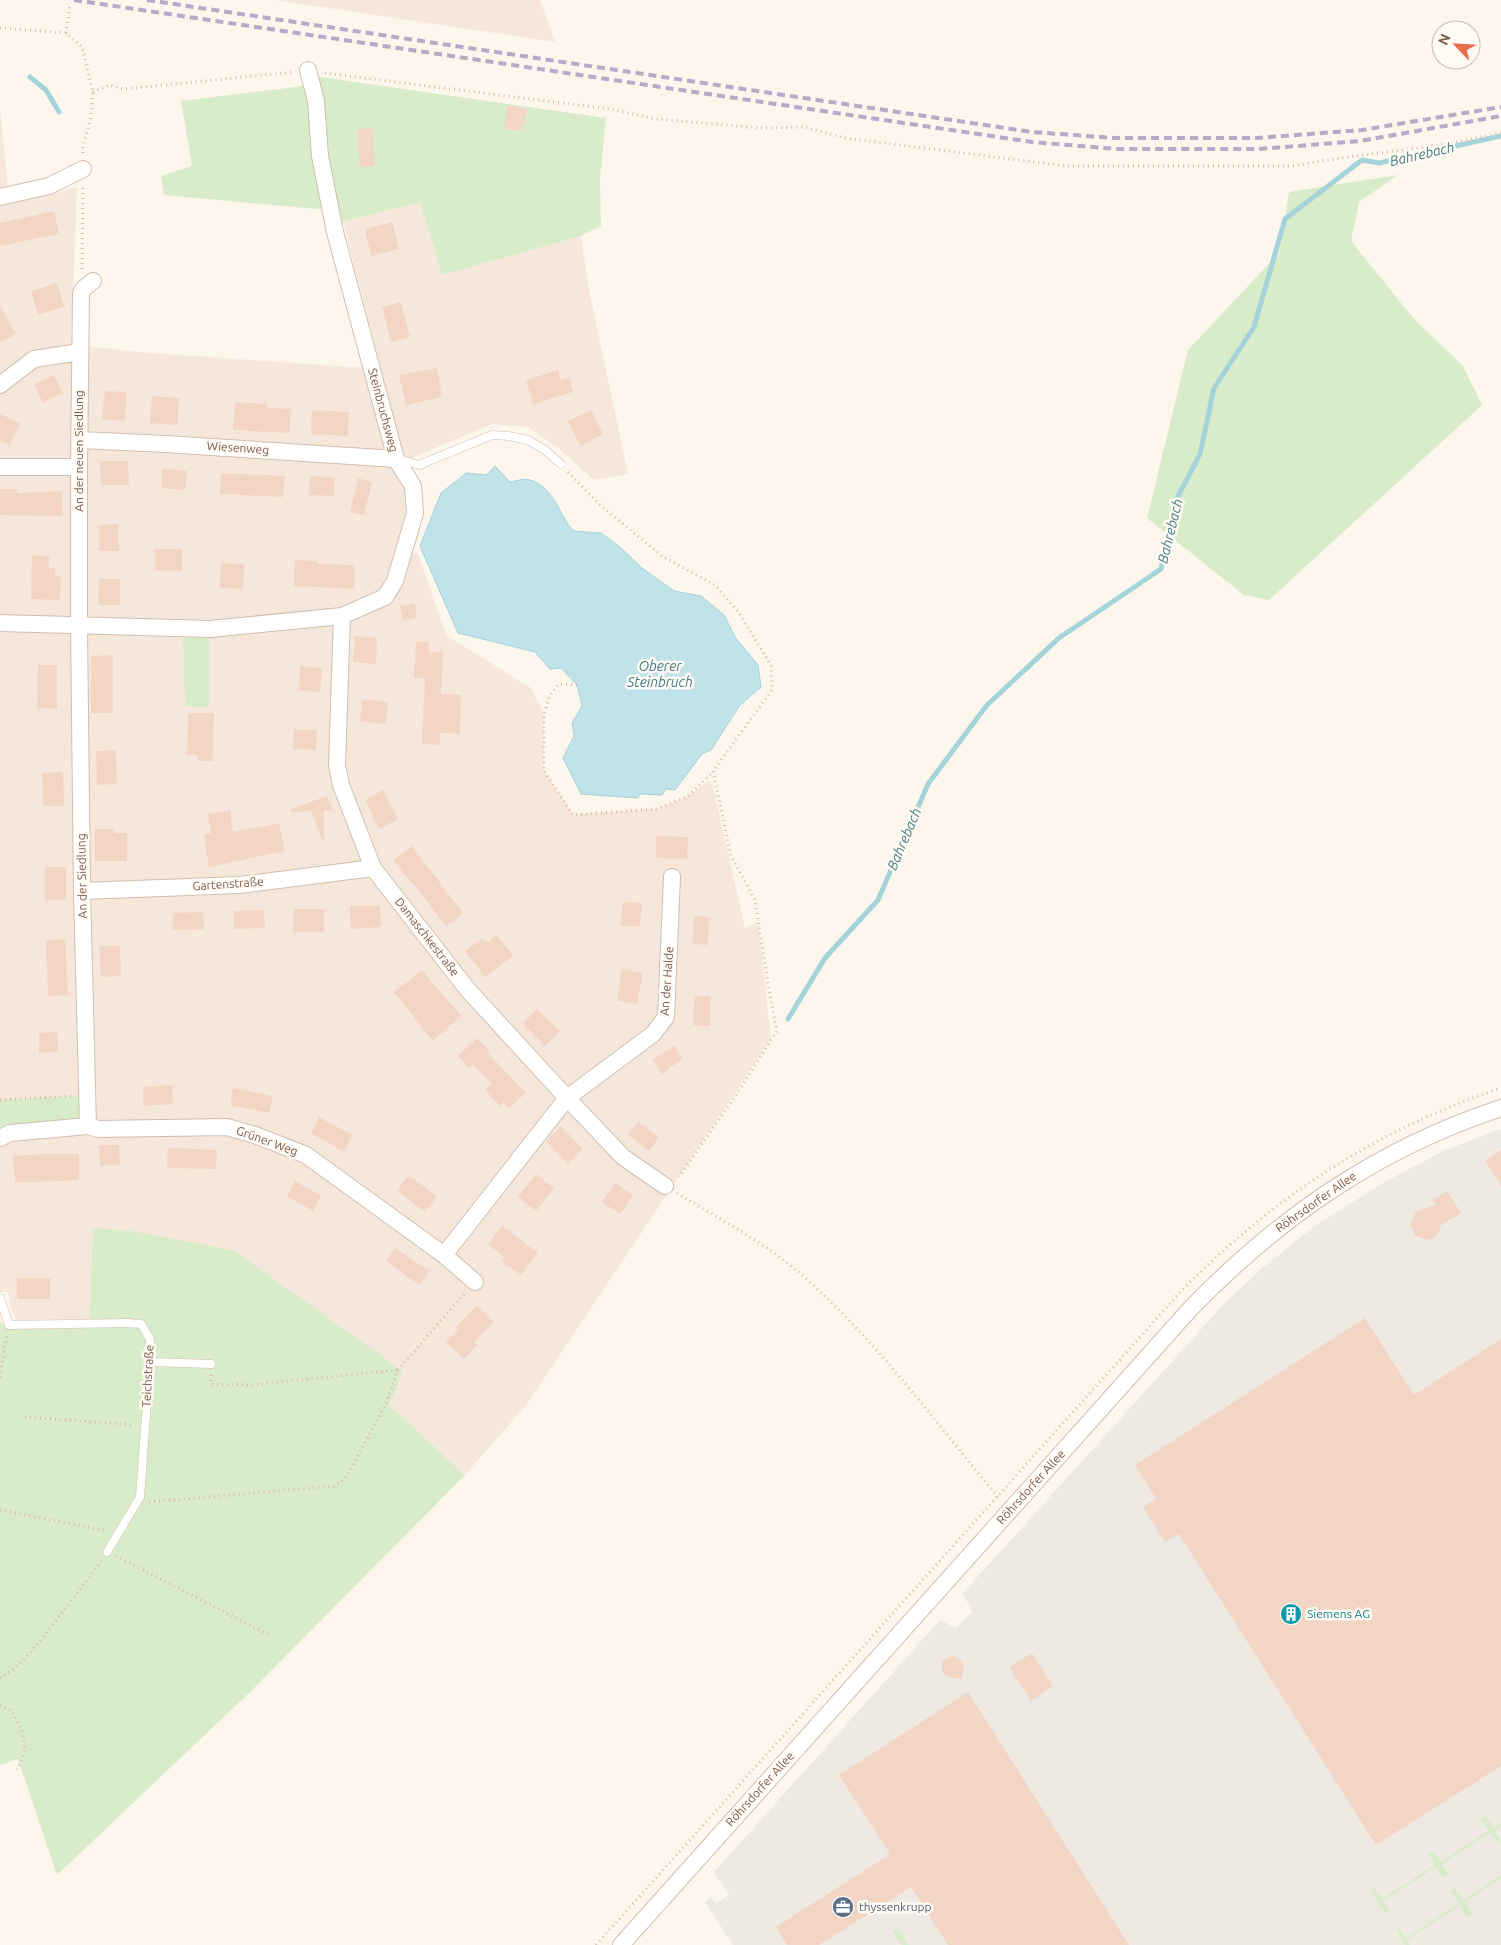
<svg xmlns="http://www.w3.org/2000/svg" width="1501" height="1945" font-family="Ubuntu,sans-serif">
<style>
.residential{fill:#f5e8da}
.industrial{fill:#efe9e4}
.green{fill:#d8ecc9}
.water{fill:#bfe3e8;stroke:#a5d3da}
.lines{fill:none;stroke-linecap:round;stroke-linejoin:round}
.stream{stroke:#a5d3da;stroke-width:5}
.building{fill:#f3d5c3}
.service-casing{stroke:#d1beb0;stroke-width:9}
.minor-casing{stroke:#d1beb0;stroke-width:18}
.path{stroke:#d9b8a5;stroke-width:3;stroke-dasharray:1 4;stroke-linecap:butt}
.service{stroke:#fff;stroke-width:8}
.minor{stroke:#fff;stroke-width:16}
.rail{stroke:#b9a8c9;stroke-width:4;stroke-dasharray:8 5;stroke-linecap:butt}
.labels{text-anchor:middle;stroke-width:5;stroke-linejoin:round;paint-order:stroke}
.street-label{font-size:12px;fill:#7a5c4d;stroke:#fffaf3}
.culture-label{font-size:12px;fill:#0d838f;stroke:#fffaf3;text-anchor:start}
.service-label{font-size:12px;fill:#4e5e75;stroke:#fffaf3;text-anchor:start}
.water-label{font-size:14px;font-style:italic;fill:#437c86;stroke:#fffaf3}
</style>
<rect width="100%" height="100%" fill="#fdf6ec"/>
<!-- residential -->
<path class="residential" d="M275,0H540L555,42Z
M0,107L9,201L49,195L77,187L71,345L152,353L381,369L343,222L420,202L442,275L581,236L588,285L628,474L594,480L558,448L528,427L492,424L414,457L399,550L418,554L446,635L531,688L544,714V771L573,814L656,809L687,797L708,781L713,786L745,928L758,922L771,1039L527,1404L465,1475L389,1405L93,1228L89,1322L17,1320L11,1310L8,1292H0Z"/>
<!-- industrial -->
<path class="industrial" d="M1501,1129V1945H733L705,1902L711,1897L716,1904L729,1895L714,1872L940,1620L956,1628L972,1612L963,1593L1224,1304L1259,1271L1316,1225L1381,1184L1445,1150Z"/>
<!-- green -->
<path class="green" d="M320,77L606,118L600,179L601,226L581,236L442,275L420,202L343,222L339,211L164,195L161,176L192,166L181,101L304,86Z
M1398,175L1359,202L1351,241L1414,319L1463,366L1482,405L1269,600L1244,595L1147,518L1188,350L1279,253L1289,192Z
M209,634V707L185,706L183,635Z
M87,1095L88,1126L0,1138V1100Z
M93,1228L131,1231L233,1250L403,1371L389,1405L465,1475L248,1694L57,1875L18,1759L0,1765V1320L5,1328L89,1322Z
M1486,1816L1494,1828L1501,1823V1826L1495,1830L1501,1842L1498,1844L1490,1833L1442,1864L1449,1875L1444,1878L1436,1867L1383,1901L1390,1913L1384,1912L1372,1893V1890L1374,1888L1382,1899L1435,1865L1428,1853L1433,1851L1441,1862L1488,1831L1481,1819Z
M1501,1875V1878L1465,1902L1473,1914L1467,1917L1460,1905L1407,1940L1410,1945H1406L1396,1930L1398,1926L1406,1938L1459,1903L1451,1891L1456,1889L1464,1900Z
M895,1930L900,1931L908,1945H902L893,1931Z"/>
<!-- water -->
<path class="water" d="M495,466L510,482C516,481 525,478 530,480C553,486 559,514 573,531L601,533L620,547L642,568L674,591L701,596L724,615L735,637L758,665L761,687L740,705L711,750L702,754L675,790L666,789L662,795L640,794L637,798L581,794L563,758L574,736L572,723L582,706L577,685L561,668L550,669L535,652L458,633L420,546L441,493L466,473L486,475Z"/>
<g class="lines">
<!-- stream -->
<path class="stream" d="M30,77L46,90L59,112
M788,1019L825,958L878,900L928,784L987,705L1059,638L1161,569L1175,502L1200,454L1214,388L1254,327L1285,219L1362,160L1379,163L1501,136"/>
</g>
<!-- building -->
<path class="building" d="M508,105L527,109L522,131L504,128Z
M372,128L375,166L360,167L357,129Z
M54,211L59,234L0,246V223Z
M392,222L399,249L371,256L365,229Z
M57,283L64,307L38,315L31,291Z
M401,302L410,337L391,342L382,307Z
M0,306L16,334L0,343Z
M437,368L442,397L406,405L399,375Z
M558,370L560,380L569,378L573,392L533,404L526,380Z
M54,375L63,393L43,403L34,384Z
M105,391L127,392L125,421L102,419Z
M152,396L179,398L177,425L150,423Z
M235,402L267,404V408L291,409L289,433L233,430Z
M312,410L349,412L348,436L311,434Z
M591,410L603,434L580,446L568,421Z
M0,414L20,423L10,445L0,440Z
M100,461H128L129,485H101Z
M162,469L187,471L185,490L161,488Z
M221,473L285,476L283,497L220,494Z
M310,476L335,478L334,496L309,495Z
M358,478L372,482L364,515L350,512Z
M0,489H17V493L62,491L63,516L0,515Z
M118,524L119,551H99V525Z
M155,549H182V571L155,570Z
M32,555L49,556V568H55V576L61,577L60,600L31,599Z
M295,560L317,561V564L355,565L354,589L294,586Z
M221,563L244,564L243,589L220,588Z
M99,579H120V605H98Z
M415,604L417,617L403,621L400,606Z
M355,636L377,638L376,664L353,662Z
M416,641L429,642V652H443L441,694L461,695L460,734L440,733V745L422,743L425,678H414Z
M113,655V713H91V656Z
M38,665H57V709L37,708Z
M300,666L322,668L320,692L299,690Z
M362,699L388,702L386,724L360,721Z
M188,713H214L213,761H198V755H187Z
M294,729L317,730L316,750L293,749Z
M116,750L117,784L97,785L96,751Z
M63,772L64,806H43L42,773Z
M383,790L398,819L379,829L365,800Z
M327,796L333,811H324V840H322L311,811L291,812V809Z
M230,810L233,832L279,823L285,851L209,867L204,835L211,833L208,814Z
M95,829H115V833H127V861H95Z
M656,836L688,837L687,859L656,858Z
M412,846L463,913L446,926L412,882L411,883L393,860Z
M45,867H66V900H45Z
M623,902L642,903L640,927L621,926Z
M380,905L381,927L351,929L350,906Z
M294,909H324V932H293Z
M264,910L265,928L234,929L233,911Z
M203,912L204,929L173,930V913Z
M694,916L709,917L708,945L693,944Z
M497,935L513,956L485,977L465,951L483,938L486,943Z
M65,939L68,995L48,996L46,940Z
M120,945L121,976L101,977L99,946Z
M622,969L643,973L637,1004L617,1000Z
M422,970L461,1016L433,1041L394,992Z
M695,996H711L710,1026L693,1025Z
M537,1009L560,1031L545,1046L523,1024Z
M57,1032L58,1052L39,1053V1033Z
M477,1038L489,1050L487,1052L526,1093L511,1106L508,1107L504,1102L500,1106L485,1090L491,1083L473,1065L469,1068L458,1056Z
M674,1045L683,1058L662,1074L653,1060Z
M172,1085L173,1104L143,1106V1087Z
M233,1088L273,1096L269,1113L230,1105Z
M319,1117L352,1135L344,1152L311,1133Z
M638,1122L659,1137L649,1151L628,1135Z
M561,1126L583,1149L568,1164L546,1142Z
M99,1145H119L120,1165L100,1166Z
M168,1148L217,1150L216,1169L167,1168Z
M1501,1150V1186L1485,1161Z
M40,1154H79V1180L15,1183L13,1156Z
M536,1174L554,1188L536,1211L518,1197Z
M409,1175L437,1197L425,1212L397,1190Z
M295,1181L321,1196L313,1211L287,1196Z
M615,1183L633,1195L620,1214L602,1202Z
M1447,1191L1461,1213L1441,1225L1438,1234L1433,1238L1427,1240L1416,1236L1410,1225L1415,1214L1419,1210L1437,1205L1433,1200Z
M502,1226L538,1253L521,1275L502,1261L504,1257L488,1244Z
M395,1248L429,1271L419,1285L386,1261Z
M17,1278H50V1299H17Z
M477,1305L494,1322L474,1342L477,1345L464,1359L446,1342L458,1329L456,1327Z
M1365,1318L1414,1395L1501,1339V1766L1376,1845L1179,1534L1165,1542L1143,1507L1156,1499L1135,1465Z
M1032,1653L1053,1686L1031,1701L1009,1667Z
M950,1656H955L963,1662L964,1667L961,1679L950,1678L942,1672V1662Z
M968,1692L1129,1945H948L911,1887L819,1945H787L776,1927L890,1854L839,1775Z"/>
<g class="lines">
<!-- service casing -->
<g class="service-casing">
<path id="service" d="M398,459L419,465L492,435L508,436L528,440L545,450L561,464
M0,1298L9,1325L127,1323L141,1324L150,1339V1362L140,1497L107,1552
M150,1362L211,1364"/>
</g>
<!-- minor casing -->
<g class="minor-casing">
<path id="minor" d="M0,197L49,186L83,169
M0,385L34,359L80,352
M80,440L166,444L396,459
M0,467H79
M342,616L337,765L341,785L373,868L468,990L567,1098L623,1157L665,1186
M0,623L210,629L342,616L385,597L395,581L415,513L413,486L396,459L335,232L320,156L316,101L308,70
M82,891L240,885L373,868
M88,1126L82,891L79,625V467L81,294L83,289L93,281
M0,1138L10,1133L88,1126L98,1129L227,1127L255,1135L306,1155L444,1255L567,1098L653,1034L666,1017L672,877
M444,1255L475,1282
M621,1945L1192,1307C1281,1216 1379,1148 1501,1108"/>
</g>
<!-- path -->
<path class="path" d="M0,28L66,33L82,47L93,92L91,117L83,147V154
M66,33L70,5
M325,73L610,109L655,119L760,128L804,127L845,138L1065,166H1292L1341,158L1446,144L1501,133
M93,92L109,85L124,89L294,72
M82,269L83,185
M568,472L600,505L662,556L715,585L739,613L771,665L772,690L713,771L731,856L755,900L770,996L777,1031L736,1095L679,1177
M577,685L559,684L550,695L544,714V771L573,815L656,809L687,797L713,772
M0,1100L72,1096
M677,1193C719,1219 766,1243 803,1276C877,1341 935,1422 998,1497
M211,1375V1384L250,1385L398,1370
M0,1377L7,1335
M25,1417L134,1425
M149,1502L334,1486L345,1479L385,1406L398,1370L464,1294
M0,1510L108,1531
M116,1556L269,1635
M0,1678C23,1665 38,1643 54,1623C70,1602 86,1583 101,1561
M0,1706L11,1710C24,1733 31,1747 16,1771
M596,1945L1183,1289C1277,1195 1374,1131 1501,1088"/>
<!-- service -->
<use href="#service" class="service"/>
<!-- minor -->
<use href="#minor" class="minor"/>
<!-- rail -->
<path class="rail" d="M74,0L1032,142L1116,149H1259L1360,141L1501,116
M147,0L1032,132L1115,138H1257L1362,130L1501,107"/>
</g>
<!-- icons -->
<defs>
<g id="building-disc" transform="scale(1.125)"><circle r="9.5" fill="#0f9aa8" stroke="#fffaf3"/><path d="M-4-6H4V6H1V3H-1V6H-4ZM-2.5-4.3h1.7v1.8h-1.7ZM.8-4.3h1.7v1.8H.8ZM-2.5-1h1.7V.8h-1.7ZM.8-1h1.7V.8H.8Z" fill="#fff"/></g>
<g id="office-disc" transform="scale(1.125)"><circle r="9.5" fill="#5c6f8a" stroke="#fffaf3"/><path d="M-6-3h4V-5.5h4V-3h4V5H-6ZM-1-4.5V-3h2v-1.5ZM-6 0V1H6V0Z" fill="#fff"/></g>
</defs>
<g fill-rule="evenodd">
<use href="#building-disc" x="1291" y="1614"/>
<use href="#office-disc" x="843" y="1907"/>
</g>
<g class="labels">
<!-- street labels -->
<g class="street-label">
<text transform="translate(383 410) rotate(75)" y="4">Steinbruchsweg</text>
<text transform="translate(238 448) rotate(4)" y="4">Wiesenweg</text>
<text transform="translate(79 451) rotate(-90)" y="4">An der neuen Siedlung</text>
<text transform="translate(82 876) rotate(-91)" y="4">An der Siedlung</text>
<text transform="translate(228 884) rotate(-4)" y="4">Gartenstraße</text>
<text transform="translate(427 937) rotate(52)" y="4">Damaschkestraße</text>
<text transform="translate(667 981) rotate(-86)" y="4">An der Halde</text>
<text transform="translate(267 1141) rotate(20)" y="4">Grüner Weg</text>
<text transform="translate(1316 1202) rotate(-35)" y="4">Röhrsdorfer Allee</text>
<text transform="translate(148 1376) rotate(-87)" y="4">Teichstraße</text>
<text transform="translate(1031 1487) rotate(-48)" y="4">Röhrsdorfer Allee</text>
<text transform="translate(760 1789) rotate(-48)" y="4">Röhrsdorfer Allee</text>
</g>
<!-- culture labels -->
<g class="culture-label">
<text x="1307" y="1618">Siemens AG</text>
</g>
<!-- service labels -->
<g class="service-label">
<text x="859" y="1911">thyssenkrupp</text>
</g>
<!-- water labels -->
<g class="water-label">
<text transform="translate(1422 154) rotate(-13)" y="5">Bahrebach</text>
<text transform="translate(1170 531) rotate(-76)" y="5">Bahrebach</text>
<text x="660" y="671">Oberer<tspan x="660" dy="16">Steinbruch</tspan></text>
<text transform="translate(904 839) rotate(-67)" y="5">Bahrebach</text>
</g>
</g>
<!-- north arrow -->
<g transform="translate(1456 45) rotate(295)"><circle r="24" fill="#fffaf3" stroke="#cabbb1"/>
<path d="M0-4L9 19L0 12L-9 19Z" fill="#e76f51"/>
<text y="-8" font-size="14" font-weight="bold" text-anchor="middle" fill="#7a5c4d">N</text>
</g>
</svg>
